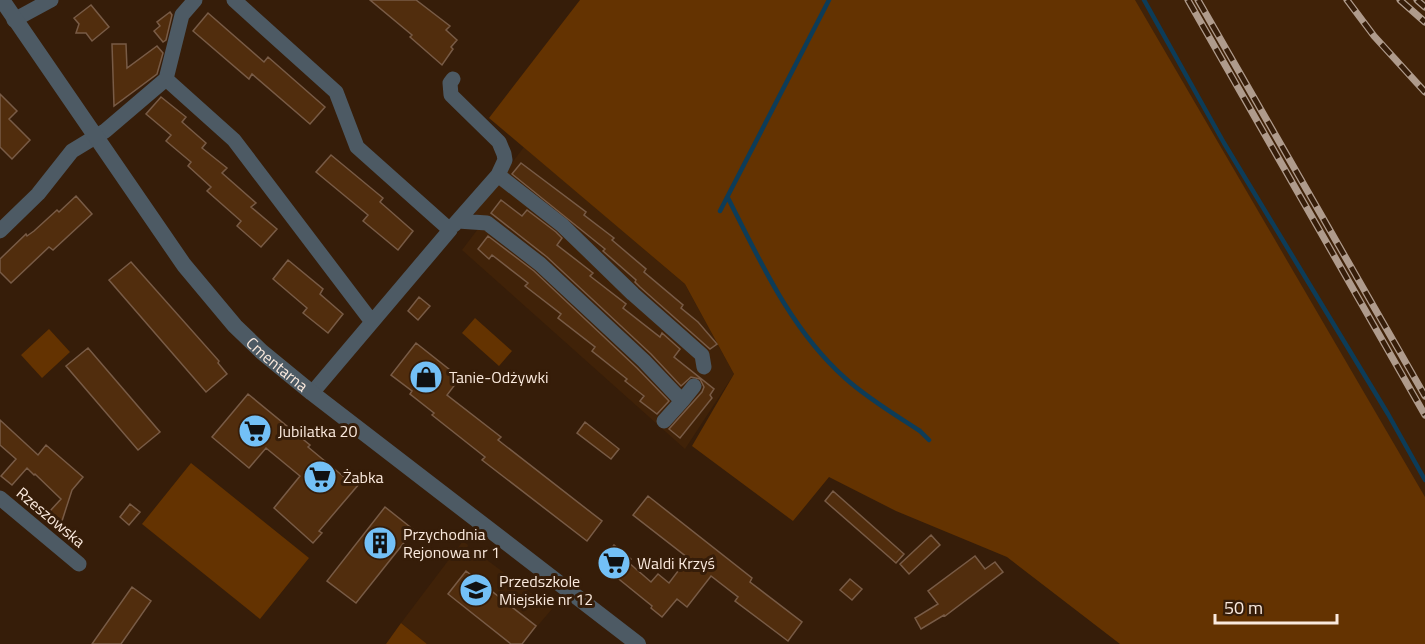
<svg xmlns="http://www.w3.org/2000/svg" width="1425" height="644" font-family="'Titillium Web',sans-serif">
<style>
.built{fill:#402208}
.green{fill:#643301}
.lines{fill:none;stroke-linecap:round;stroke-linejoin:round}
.stream{stroke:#0d3c58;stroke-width:4.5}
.building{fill:#512d0d;stroke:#785b46;stroke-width:1.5}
.minor{stroke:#4d5a64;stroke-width:15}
.tertiary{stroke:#4d5a64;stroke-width:16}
.rail-casing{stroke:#af9b8c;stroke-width:7}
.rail{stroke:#361d09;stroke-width:4.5;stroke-dasharray:14;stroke-linecap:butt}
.labels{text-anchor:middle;stroke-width:6;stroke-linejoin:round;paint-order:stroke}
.street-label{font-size:16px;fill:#fae9dd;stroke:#361d09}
.poi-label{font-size:16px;fill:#fae9dd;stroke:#361d09;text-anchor:start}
</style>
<rect width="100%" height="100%" fill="#361d09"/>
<!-- built -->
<path class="built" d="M1091,0H1425V561Z
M524,147L685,284L734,374L685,449L462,250L484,221L474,213Z
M463,541L468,545L467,548L473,553L475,551L552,609L522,644H427L401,623Z"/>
<!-- green -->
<path class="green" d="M580,0H1135L1425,497V644H1120L1007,557L896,511L829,477L793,521L692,446L734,374L685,284L489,118Z
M475,318L512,351L499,366L462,333Z
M49,329L70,352L42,378L21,355Z
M191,463L309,558L260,619L142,524Z
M401,623L427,644H386Z"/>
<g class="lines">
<!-- stream -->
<path class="stream" d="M1144,0L1224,143L1388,414L1425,480
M728,198C760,261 791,330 845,378C867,398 894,414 920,431L929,440
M720,211L829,0"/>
</g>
<!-- building -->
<path class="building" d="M370,0H416L450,26L446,30L457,40L451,47L453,49L442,65L410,37L412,35Z
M91,5L109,27L92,41L86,33H76L79,24L74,18Z
M170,12L172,15L166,40L163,42L154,31L160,26L157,22Z
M208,13L264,62L268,57L325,107L310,124L252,74L249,79L193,31Z
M112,44H126L127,68L157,46L163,53L157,74L114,106Z
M0,94L17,111L9,119L30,140L12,159L0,147Z
M161,97L186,117L182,122L206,143L202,148L227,168L222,173L256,203L251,207L277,229L261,247L237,226L241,221L207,191L211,187L188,166L191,162L166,141L171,135L146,114Z
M331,155L383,198L380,202L413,231L398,250L363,221L368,215L316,172Z
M521,163L586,212L584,215L614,238L612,240L646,269L644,272L683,305L681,308L698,322L717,344L710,349L640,287L635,282L636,280L603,251L605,249L512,174Z
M76,196L92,214L53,250L49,247L11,283L0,272V259L26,234L27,236L34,231L57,210L59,212Z
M501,200L522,216L527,210L556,232L562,238L557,245L593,273L590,276L626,304L623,308L660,337L662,333L680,349L674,357L714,389L710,395L712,398L680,438L669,429L702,392L704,387L700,379L691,377L681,386L651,354L547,257L491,213Z
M488,236L534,271L637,368L669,401L657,414L640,401L644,396L625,381L627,379L592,351L595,347L558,318L561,314L525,286L528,283L492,255L489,259L478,249Z
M288,260L323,289L320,294L343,314L328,333L303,313L307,308L273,279Z
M131,262L219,361L218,363L227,374L206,392L109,280Z
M419,297L430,306L418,320L408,311Z
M416,343L460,378L447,395L501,437L498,440L602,521L587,541L482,460L485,457L432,415L434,413L410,394L412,391L391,375Z
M88,348L160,432L138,450L66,366Z
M248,394L310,445L308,447L344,477L346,474L359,484L319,531L322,533L313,543L274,508L300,476L266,448L249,468L212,437Z
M0,420L38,455L46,445L83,477L72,490L61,524L48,521L50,511L61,499L35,474L34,475L27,468L12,485L1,476L16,459L0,445Z
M585,422L619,449L611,459L577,433Z
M833,491L904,554L896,563L825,501Z
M648,496L752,578L750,582L802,622L788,641L735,601L738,597L711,576L687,607L677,599L662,617L651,608L652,606L599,563L614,545L631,559L628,562L651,582L658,574L669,583L688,558L633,515Z
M130,504L140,512L129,525L120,517Z
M385,507L414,530L356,603L327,581Z
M931,535L940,545L909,574L900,564Z
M975,556L985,569L995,562L1003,572L945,616L944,615L921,629L915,618L938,604L928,591Z
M466,571L536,626L522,644H511L448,594Z
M850,579L862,589L852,600L840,590Z
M132,587L151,601L121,644H92Z"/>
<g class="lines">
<!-- minor -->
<path class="minor" d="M234,0L336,92L357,147L450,230L312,393
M14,20L51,0
M166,79L234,140L372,322
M453,79L450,83L451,95L499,142L504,154L505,160L498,175L454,225
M498,175L562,225L633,294L702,355L704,367
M458,221L487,223L540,264L644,361L682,401L664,421
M0,231L38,194L72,151L105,131L166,79L182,15L195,0
M682,401L694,386
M0,498L79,564"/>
<!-- tertiary -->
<path class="tertiary" id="s1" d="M2,0L184,265L235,326L262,352L312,393L638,644"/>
<!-- rail casing -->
<g class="rail-casing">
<path id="rail" d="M1188,0L1425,415
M1198,0L1425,396
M1347,0L1374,36L1425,92
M1400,0L1425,22
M1417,0L1425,7"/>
</g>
<!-- rail -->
<use href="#rail" class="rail"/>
</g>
<!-- icons -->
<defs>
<g id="shop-disc" transform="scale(1.725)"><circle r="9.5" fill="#73c0f6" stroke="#361d09"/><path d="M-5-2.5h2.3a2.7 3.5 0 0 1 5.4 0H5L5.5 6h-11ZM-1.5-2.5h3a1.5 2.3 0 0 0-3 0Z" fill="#111"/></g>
<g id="supermarket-disc" transform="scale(1.725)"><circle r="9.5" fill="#73c0f6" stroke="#361d09"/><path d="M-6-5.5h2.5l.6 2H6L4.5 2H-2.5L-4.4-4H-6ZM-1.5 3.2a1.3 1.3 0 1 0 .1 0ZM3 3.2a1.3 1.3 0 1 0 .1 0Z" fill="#111"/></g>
<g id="building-disc" transform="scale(1.725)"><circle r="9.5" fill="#73c0f6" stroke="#361d09"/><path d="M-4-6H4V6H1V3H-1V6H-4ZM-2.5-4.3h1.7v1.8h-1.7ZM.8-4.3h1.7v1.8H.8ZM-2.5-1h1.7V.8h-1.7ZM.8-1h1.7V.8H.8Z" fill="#111"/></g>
<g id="school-disc" transform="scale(1.725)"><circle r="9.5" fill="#73c0f6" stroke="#361d09"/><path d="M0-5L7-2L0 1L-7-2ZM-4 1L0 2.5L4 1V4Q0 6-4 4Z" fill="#111"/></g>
</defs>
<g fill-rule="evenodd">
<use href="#shop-disc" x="426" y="377"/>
<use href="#supermarket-disc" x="255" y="431"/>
<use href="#supermarket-disc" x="320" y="477"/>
<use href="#building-disc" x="380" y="543"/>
<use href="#supermarket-disc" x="614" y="563"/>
<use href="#school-disc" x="476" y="590"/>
</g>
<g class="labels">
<!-- street labels -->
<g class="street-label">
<text dy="6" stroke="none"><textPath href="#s1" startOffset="458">Cmentarna</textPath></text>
<text transform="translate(51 517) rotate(40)" y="6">Rzeszowska</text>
</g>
<!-- poi labels -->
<g class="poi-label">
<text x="449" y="383">Tanie-Odżywki</text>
<text x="278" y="437">Jubilatka 20</text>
<text x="343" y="483">Żabka</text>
<text x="403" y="540">Przychodnia<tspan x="403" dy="18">Rejonowa nr 1</tspan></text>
<text x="637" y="569">Waldi Krzyś</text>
<text x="499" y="587">Przedszkole<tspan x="499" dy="18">Miejskie nr 12</tspan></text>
</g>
</g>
<!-- scale -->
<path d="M1215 614v9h122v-9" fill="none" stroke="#fae9dd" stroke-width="3"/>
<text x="1224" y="614" font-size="18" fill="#fae9dd" stroke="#361d09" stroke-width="4.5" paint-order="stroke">50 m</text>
</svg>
